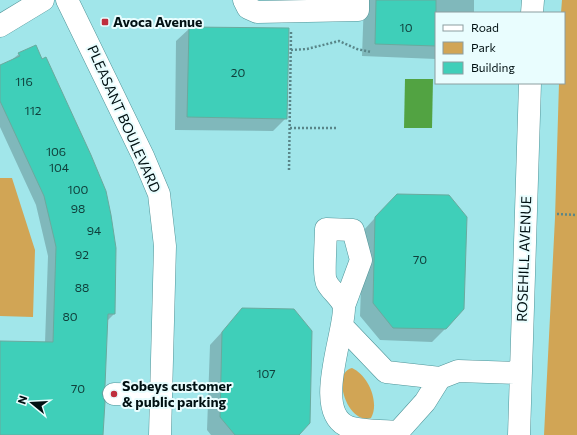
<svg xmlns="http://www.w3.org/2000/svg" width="577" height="435" font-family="Commissioner,sans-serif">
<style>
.green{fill:#d1a555}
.water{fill:#52a342}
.shadow{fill:#0003}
.building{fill:#3fcfb9;stroke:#6aaa9e}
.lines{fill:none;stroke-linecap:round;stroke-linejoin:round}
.minor-casing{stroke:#509498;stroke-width:23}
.path{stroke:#598689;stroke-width:2.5;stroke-dasharray:2 2;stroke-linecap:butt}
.minor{stroke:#fff;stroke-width:22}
.poi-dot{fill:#bf2f3e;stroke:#e9fdfe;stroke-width:1.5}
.labels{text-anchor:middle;stroke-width:4;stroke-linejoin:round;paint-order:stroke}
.number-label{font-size:12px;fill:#10403c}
.poi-label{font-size:14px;font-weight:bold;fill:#001012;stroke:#e9fdfe;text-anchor:start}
.street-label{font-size:14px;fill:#001012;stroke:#e9fdfe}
</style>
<rect width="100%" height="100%" fill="#a1e6ea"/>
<!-- green -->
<path class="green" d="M562,0H577V435H544L555,218L559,83H564V13H561Z
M0,178H12L35,250L33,317L0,316Z
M352,368C368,375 380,402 371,418C347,425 331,372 352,368Z"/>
<!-- water -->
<path class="water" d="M405,79H433L432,128H404Z"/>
<!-- shadow -->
<path class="shadow" d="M364,0H474V13H436V59L362,56Z
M190,28L286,118L273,131L175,130L176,41Z
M35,47L115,248L114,314L107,321L100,393L102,435H0V342L45,343L48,256L36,205L0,127V69L19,54Z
M384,208L445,329L432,342L380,340L360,316L363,231Z
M243,309L298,435H211L207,430L210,345Z"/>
<!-- building -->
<path class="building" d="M376,0H436V46L375,44Z
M189,27L289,28L287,119L187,117Z
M36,45L42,59L46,57L91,155L106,191L111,215L116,248L115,314H108L105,386L102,393L105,402L103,435H0V341L53,342L56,247L54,238L44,196L0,101V65L20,56L18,53Z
M397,194L449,195L467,217L464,309L446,329L393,328L373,303L375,217Z
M242,308L294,309L312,331L310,423L299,435H235L220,417L222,332Z"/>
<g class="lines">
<!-- minor casing -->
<g class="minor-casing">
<path id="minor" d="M67,0L143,156L159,194L165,246L160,435
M244,0L248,8L257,12L358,10V0
M532,13L533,0
M0,26L43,0
M344,306L361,260L353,230L326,229C326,239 323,277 327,283C331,291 343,299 344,308C344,337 312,413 349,427C359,431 386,431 398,432L425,402L440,378L458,371L521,373
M343,327L386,372L440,378
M114,394L161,395
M519,435L530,83"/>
</g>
<!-- path -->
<path class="path" d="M291,50L307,49L339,41L357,49L371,52
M290,128H338
M289,170L291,32
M557,214L577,215"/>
<!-- minor -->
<use href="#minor" class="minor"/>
</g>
<!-- markers -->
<g class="poi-dot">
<rect x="101" y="18" width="8" height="8" rx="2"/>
<circle cx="114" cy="394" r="4"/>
</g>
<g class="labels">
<!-- number labels -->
<g class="number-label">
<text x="406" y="32">10</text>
<text x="238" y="77">20</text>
<text x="24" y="86">116</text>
<text x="33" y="115">112</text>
<text x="56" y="156">106</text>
<text x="59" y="172">104</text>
<text x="78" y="194">100</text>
<text x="78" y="213">98</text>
<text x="94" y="235">94</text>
<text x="82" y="259">92</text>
<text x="420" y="264">70</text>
<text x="82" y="292">88</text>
<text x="70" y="321">80</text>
<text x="266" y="378">107</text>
<text x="78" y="393">70</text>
</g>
<!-- poi labels -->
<g class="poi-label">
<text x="113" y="27">Avoca Avenue</text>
<text x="122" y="391">Sobeys customer<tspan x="122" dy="16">&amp; public parking</tspan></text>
</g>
<!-- street labels -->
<g class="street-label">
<text transform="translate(124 119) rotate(66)" y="5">PLEASANT BOULEVARD</text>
<text transform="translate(524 259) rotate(-88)" y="5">ROSEHILL AVENUE</text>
</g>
</g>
<!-- legend -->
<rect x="435" y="12" width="130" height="72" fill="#e9fdfe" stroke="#8c9ea0"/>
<rect x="443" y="25" width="20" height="6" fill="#ffffff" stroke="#8c9ea0"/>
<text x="471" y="32" font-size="12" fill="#001012">Road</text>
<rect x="443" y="42" width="20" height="12" fill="#d1a555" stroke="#8c9ea0"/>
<text x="471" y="52" font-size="12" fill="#001012">Park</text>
<rect x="443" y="62" width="20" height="12" fill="#3fcfb9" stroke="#8c9ea0"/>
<text x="471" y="72" font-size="12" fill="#001012">Building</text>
<!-- north arrow -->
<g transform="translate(32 403) rotate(288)" stroke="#e9fdfe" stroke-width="3" paint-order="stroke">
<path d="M0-3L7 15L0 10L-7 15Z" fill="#001012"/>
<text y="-6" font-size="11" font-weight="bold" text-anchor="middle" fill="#001012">N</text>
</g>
</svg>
